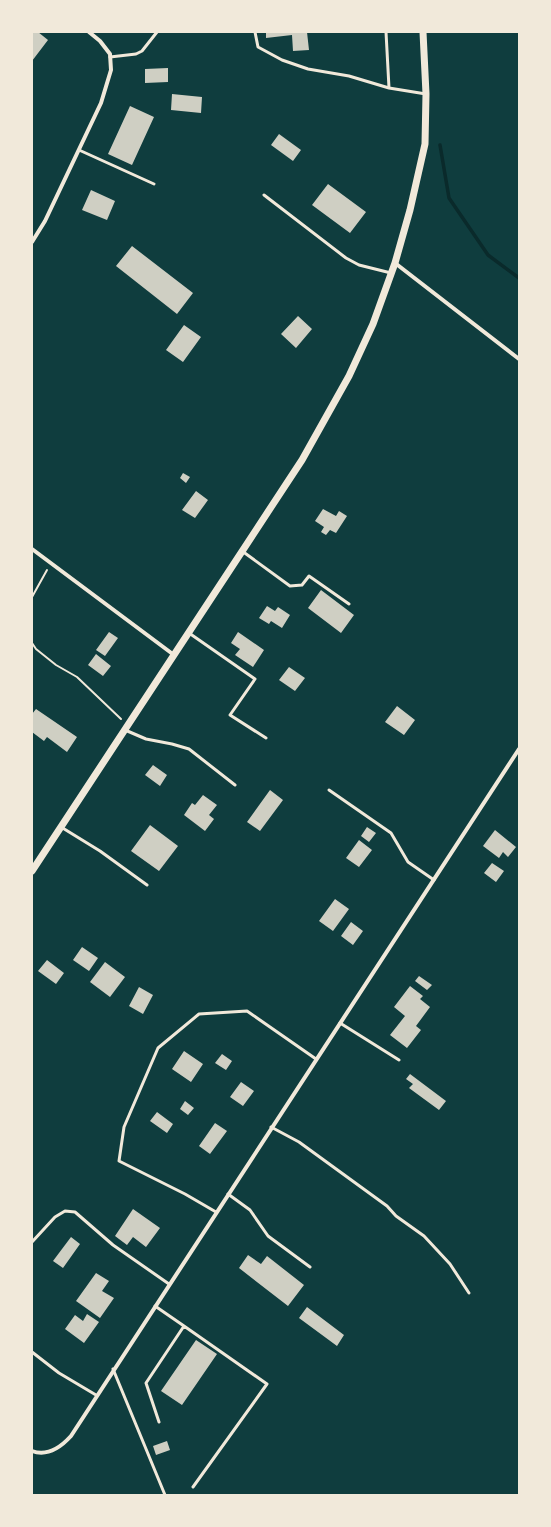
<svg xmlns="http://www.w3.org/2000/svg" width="551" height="1527" font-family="'Titillium Web',sans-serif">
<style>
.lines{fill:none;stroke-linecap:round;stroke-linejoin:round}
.stream{stroke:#0a2a2b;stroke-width:3.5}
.building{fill:#cfcfc3}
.path{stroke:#f1e9da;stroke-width:2}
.service{stroke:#f1e9da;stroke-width:3}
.minor{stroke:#f1e9da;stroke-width:4}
.tertiary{stroke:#f1e9da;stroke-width:7}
</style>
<rect width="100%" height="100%" fill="#0f3d3e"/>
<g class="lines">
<!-- stream -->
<path class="stream" d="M440,145L449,198L488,255L519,278"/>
</g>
<!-- building -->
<path class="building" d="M32,32H38L48,40L32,61Z
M266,32H307L309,50L293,51L292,35L266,38Z
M168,68V82L145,83V69Z
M172,94L202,97L201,113L171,110Z
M130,106L154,117L132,165L108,154Z
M279,134L301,150L293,161L271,145Z
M328,184L366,212L350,233L312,205Z
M91,190L115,201L107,220L82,210Z
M132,246L193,293L177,314L116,266Z
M298,316L312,329L296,348L281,334Z
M184,325L201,337L183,362L166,350Z
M183,473L190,477L186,483L180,478Z
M196,491L208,500L195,518L182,510Z
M323,509L336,516L339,511L347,516L336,533L330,530L326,535L321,532L324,527L315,521Z
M321,590L354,615L341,633L308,608Z
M267,606L275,611L278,607L290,615L282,628L271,621L269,624L259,618Z
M109,632L118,638L105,656L96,650Z
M238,632L264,650L253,667L235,655L240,649L231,643Z
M96,654L111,666L103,676L88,665Z
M289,667L305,678L295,691L279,680Z
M397,706L415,720L404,735L385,722Z
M36,709L77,737L67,752L47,737L44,741L32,732V714Z
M153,765L167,775L160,786L145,775Z
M270,790L283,800L260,831L247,822Z
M203,795L217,805L209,815L214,819L205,831L184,815L192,803L195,805Z
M150,825L178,846L159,871L131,851Z
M367,827L376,833L369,842L361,836Z
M495,830L516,847L508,857L503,852L499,858L483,846Z
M359,840L372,850L359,867L346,858Z
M492,863L504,871L496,882L484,873Z
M335,899L349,909L333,931L319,921Z
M351,922L363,931L353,945L341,936Z
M82,947L98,958L89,971L73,960Z
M47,960L64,973L56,984L38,971Z
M105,962L125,977L110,997L90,982Z
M419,976L432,985L427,990L415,981Z
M410,986L423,996L420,999L430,1007L416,1026L421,1030L407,1048L390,1035L405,1016L394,1007Z
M139,987L153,995L143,1014L129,1006Z
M184,1051L203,1064L191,1082L172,1069Z
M222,1054L232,1061L226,1070L215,1063Z
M410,1074L446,1101L439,1110L409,1088L413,1084L406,1079Z
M241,1082L254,1091L243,1106L230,1097Z
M185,1101L194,1108L188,1115L180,1109Z
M157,1112L173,1124L167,1133L150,1121Z
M215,1123L227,1131L210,1154L199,1146Z
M133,1209L160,1228L146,1247L133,1237L127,1245L115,1236Z
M71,1237L80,1244L63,1268L53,1261Z
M248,1255L261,1264L267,1256L304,1285L288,1306L239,1268Z
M96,1273L109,1281L102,1291L114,1298L100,1318L76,1301Z
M307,1307L344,1335L337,1346L299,1318Z
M87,1314L99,1322L84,1343L65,1329L75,1315L83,1321Z
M196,1340L217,1354L182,1405L161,1391Z
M167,1441L170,1450L156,1455L153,1446Z"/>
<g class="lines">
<!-- path -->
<path class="path" d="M32,597L47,570
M32,643L36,649L56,665L77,677L121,719"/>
<!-- service -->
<path class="service" d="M255,32L258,47L282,60L308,69L349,76L389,88L426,94
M386,32L389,88
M110,57L136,54L142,51L157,32
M79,150L154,184
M264,195L346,258L359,265L391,273
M242,551L290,586L302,585L309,576L349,604
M189,633L255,679L230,715L266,738
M125,730L146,739L172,744L189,749L235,785
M329,790L391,833L408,862L434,880
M61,827L100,851L147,885
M340,1023L399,1060
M271,1127L299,1142L387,1206L396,1216L424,1236L450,1264L469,1293
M228,1194L250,1210L268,1236L310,1267
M216,1212L185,1194L119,1161L124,1127L158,1048L199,1014L247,1011L316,1059
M32,1242L55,1217L65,1211L75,1212L113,1245L169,1284
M155,1306L184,1326L146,1383L159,1422
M184,1326L267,1384L193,1487
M32,1352L59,1373L96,1395
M113,1369L165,1495"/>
<!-- minor -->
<path class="minor" d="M32,242L45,221L101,103L111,70L110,54L100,41L89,32
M395,263L519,359
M32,549L174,655
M32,1451C48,1457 61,1447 71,1436L519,749"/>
<!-- tertiary -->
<path class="tertiary" d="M32,871L302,460L349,376L373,324L395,263L410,210L425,144L426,94L423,32"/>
</g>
<!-- border -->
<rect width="551" height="1527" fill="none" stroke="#f1e9da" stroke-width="66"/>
</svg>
